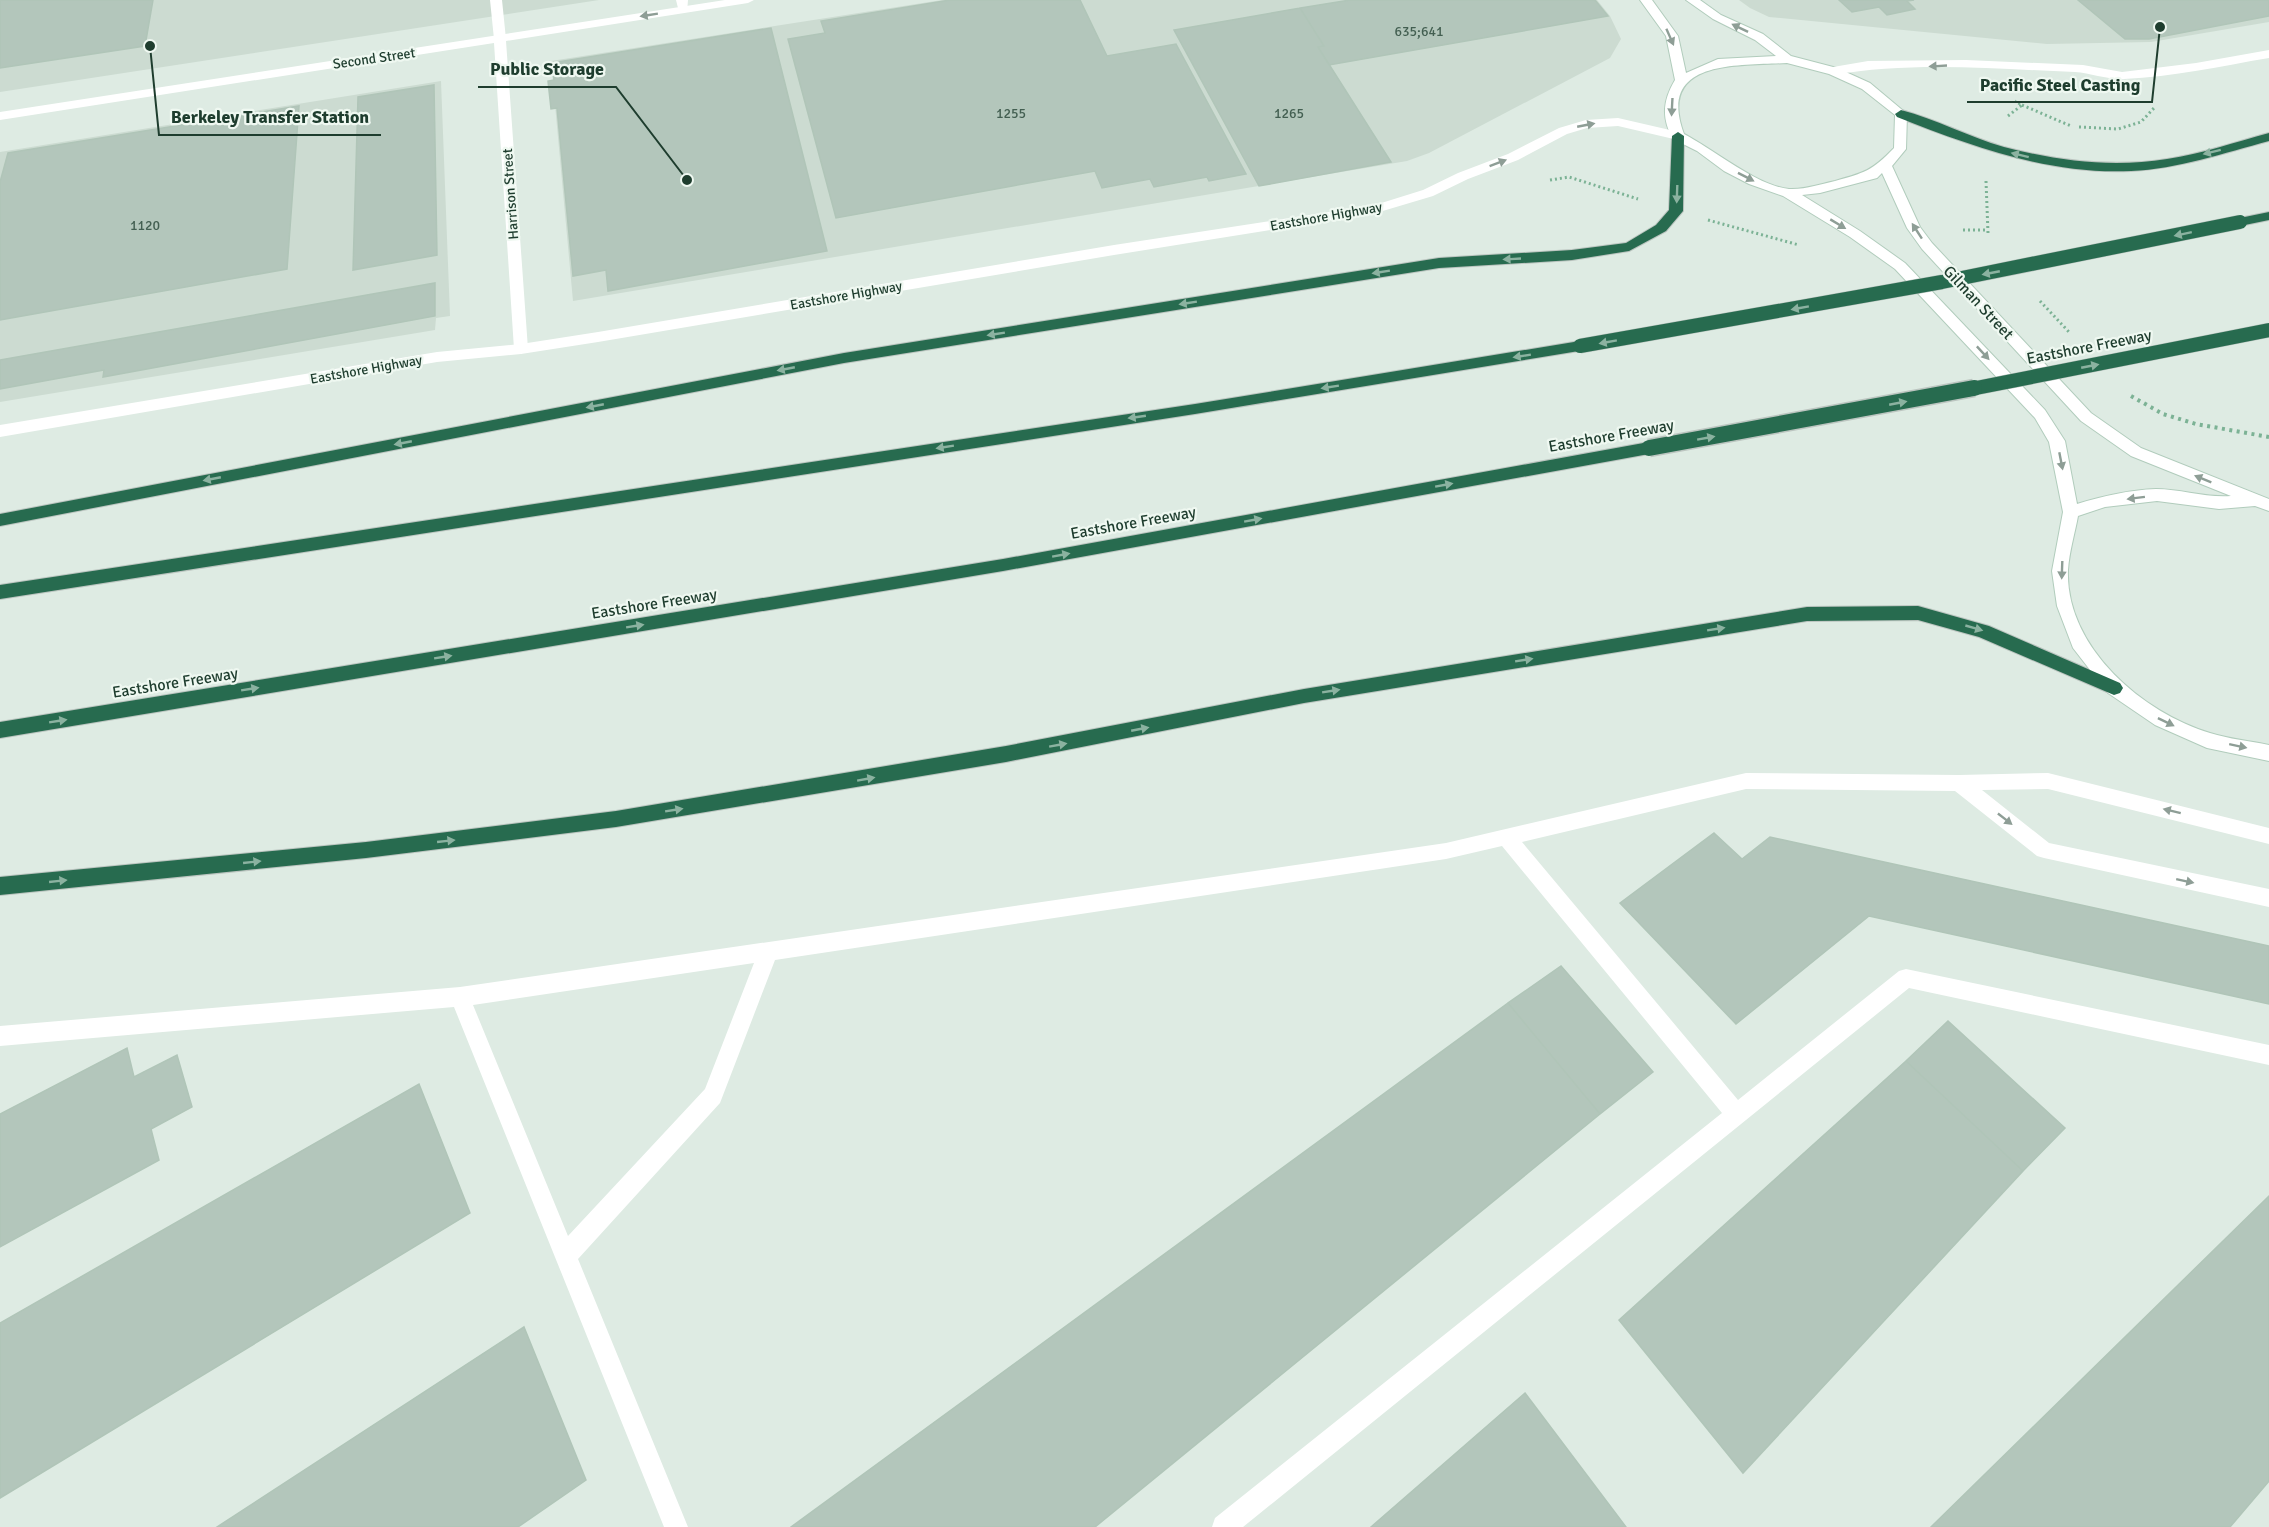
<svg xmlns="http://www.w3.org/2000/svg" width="2269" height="1527" font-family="Signika,sans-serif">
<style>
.built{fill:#ccdbd1}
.building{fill:#b3c6bb;stroke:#b0c5b8;stroke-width:1.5}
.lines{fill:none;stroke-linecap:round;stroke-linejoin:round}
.secondary-casing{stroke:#b1ccbc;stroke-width:2}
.motorway-casing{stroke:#bcc5c0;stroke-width:2}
.path-far1{stroke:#7cb295;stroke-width:3;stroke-dasharray:2 3;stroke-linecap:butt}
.path{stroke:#7cb295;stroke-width:4;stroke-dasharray:3 4.5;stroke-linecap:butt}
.service{fill:#fff;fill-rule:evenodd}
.minor{fill:#fff;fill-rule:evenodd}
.tertiary{fill:#fff;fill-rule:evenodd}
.secondary{fill:#fff;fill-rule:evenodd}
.motorway{fill:#276b4f;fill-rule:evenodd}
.motorway-bridge-far1-casing{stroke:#bcc5c0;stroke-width:15;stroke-linecap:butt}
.motorway-bridge-casing{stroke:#bcc5c0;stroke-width:19;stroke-linecap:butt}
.motorway-bridge-far1{stroke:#276b4f;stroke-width:14}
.motorway-bridge{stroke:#276b4f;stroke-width:16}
.oneway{fill:#8e9e96}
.oneway2{fill:#8bb2a0}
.labels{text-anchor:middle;stroke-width:4.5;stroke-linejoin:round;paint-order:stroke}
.number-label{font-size:14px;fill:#435f51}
.far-street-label{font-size:14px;fill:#1e3d2e;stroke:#eff8f1}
.street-label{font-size:16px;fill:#1e3d2e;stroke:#eff8f1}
.leader{fill:none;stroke:#1e3d2e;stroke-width:2}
.callout-dot{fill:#1e3d2e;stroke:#eff8f1;stroke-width:2}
.callout-label{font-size:18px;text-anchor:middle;font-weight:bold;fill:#1e3d2e;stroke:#eff8f1;stroke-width:4.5;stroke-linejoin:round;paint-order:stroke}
</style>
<rect width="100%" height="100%" fill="#deebe3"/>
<!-- built -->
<path class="built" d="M0,0H599L0,92Z
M942,0H1597L1610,16L1621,39L1610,58L1429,153L1407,161L573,301L551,61Z
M1739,0H2269V22L2151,42L2047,44L1769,17L1750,8Z
M441,81L450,316L436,318L435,330L0,402V152Z"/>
<!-- building -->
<path class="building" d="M0,0H153L145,46L0,68Z
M950,0H1080L1107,56L1176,44L1246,174L1209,181L1207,177L1154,187L1150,179L1102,188L1095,171L836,218L788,39L825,33L821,21Z
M1350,0H1595L1608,16L1329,65L1318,47L1324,46L1300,8Z
M1839,0H1914L1907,1L1915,9L1887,15L1879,7L1852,12Z
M2078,0H2269V16L2149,39H2125Z
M1300,8L1324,46L1318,47L1391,162L1259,186L1174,30Z
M771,28L827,251L608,291L606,270L573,276L557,108L551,109L548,81L554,80L552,63Z
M434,85L437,255L353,270L358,97Z
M299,106L287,269L0,320V182L8,153Z
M435,283V316L103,377L104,370L0,389V360Z
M1714,833L1742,859L1770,837L2269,946V1004L1869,916L1736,1024L1620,903Z
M1561,966L1653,1072L1600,1114L1508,1003Z
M1508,1003L1600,1114L1095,1527H791Z
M1948,1021L2065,1128L2023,1171L1906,1061Z
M127,1048L134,1077L177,1055L192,1107L151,1129L159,1160L0,1247V1114Z
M1906,1061L2023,1171L1743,1473L1619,1320Z
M419,1084L470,1213L0,1498V1323Z
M2269,1196V1481L2230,1527H1931Z
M524,1327L586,1480L518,1527H217Z
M1525,1393L1626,1527H1371Z"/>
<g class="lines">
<!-- secondary casing -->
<g class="secondary-casing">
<path id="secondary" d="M1640,0H1652L1678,36L1686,73L1718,59L1776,56L1755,40L1713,19L1686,0H1700L1721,15L1763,34L1791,56L1837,68L1870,83L1907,114L1906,149L1892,166L1920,227L1932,243L2091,413L2141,448L2269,499V511L2255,506L2219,509L2157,501L2105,507L2078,516C2075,533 2069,552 2068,570C2065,647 2143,713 2210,733C2229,739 2250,741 2269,745V761L2207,748L2155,725L2108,693L2073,648L2057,606L2052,571L2063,512L2049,442L2035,418L1895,269L1850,237L1783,196L1749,184L1724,171L1697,151L1673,139C1661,118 1663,100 1675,80L1666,36ZM1787,63L1829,74L1862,89L1895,115L1894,148C1872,171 1864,173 1835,181C1821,184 1804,190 1789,189C1757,186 1713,149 1684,134C1656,59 1738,66 1787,63ZM1882,173L1907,228L1922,249L2081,421L2131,456L2231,496C2206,498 2181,489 2156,489C2129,490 2103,496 2077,504L2065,441L2045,410L1905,263L1860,231L1802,195L1820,193L1877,178Z"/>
</g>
<!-- motorway casing -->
<g class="motorway-casing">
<path id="motorway" d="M1901,110C1936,119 1969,137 2004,147C2058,161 2112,168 2167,159C2202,154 2235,142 2269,133V141C2224,153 2178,169 2131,171C2049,175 1971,146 1897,117L1895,114Z
M1678,132L1684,136L1683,211L1666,231L1629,251L1572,260L1439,268L844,363L0,526V514L844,353L1439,258L1572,250L1626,243L1656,225L1669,210L1672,136Z
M2269,212V220L2240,226L2233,222L2235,219Z
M1580,341L1587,346L1585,350L1195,414L0,599V585L1195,404Z
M1649,442L1654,444L1657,448L1654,452L1649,454L1003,571L0,738V722L1003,559Z
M1918,606L1989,626L2120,683L2123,688L2120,693L2114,695L1979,637L1918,620L1807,621L1304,703L1006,762L616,827L366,858L0,895V877L366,842L616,811L1006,746L1304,689L1807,607Z"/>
</g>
<!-- path-far1 -->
<path class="path-far1" d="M2022,105L2071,126
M2008,116L2022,105L2015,101
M2079,127L2118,129L2141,122L2154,108
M1550,180L1569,177L1638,199
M1986,181L1988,233
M1708,220L1799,245
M1963,230H1987
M2040,301L2069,332"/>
<!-- path -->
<path class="path" d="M2131,396L2163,414L2196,424L2269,437"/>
<!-- service -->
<path class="service" d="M490,0H502L506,39L504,42L500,43L494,39Z
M676,0H688L687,12H679Z
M1746,773L1959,775L2048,773L2269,828V844L2048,789L1982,790L2049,843L2269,889V907L2044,858L2037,856L1955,791L1746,789L1522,842L1738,1100L1899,971L1906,969L2269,1045V1065L1909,988L1243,1527H1212L1215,1518L1722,1113L1502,846L1446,859L775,960L720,1103L578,1259L688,1527H664L454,1007L0,1046V1026L460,987L1446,843ZM754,963L705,1089L568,1236L473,1005Z"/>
<!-- minor -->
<path class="minor" d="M725,0H754L748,3L506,41L528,349L521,354L514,349L494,43L0,120V112Z"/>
<!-- tertiary -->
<path class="tertiary" d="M2269,50V58C2221,66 2173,77 2124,79C2108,80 2091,73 2075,72C1995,69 1912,61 1833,75L1827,71L1833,67L1868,61L1966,60L2083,65L2122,72L2196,63Z
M1618,118L1683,133L1684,136L1678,140L1618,126L1587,128L1567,134L1518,160L1468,179L1433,196L1376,213L1114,255L598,342L521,354L437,362L0,437V425L437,352L521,344L598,332L1114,245L1375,205L1423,190L1458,173L1508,154L1559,128L1586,120Z"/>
<!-- secondary -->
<use href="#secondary" class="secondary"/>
<!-- motorway -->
<use href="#motorway" class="motorway"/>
<!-- motorway-bridge-far1 casing -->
<g class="motorway-bridge-far1-casing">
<path id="motorway-bridge-far1" d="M1580,346L1942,282L2240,222
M1966,390L2269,330"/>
</g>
<!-- motorway-bridge casing -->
<g class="motorway-bridge-casing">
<path id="motorway-bridge" d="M1649,448L1974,388"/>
</g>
<!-- motorway-bridge-far1 -->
<use href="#motorway-bridge-far1" class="motorway-bridge-far1"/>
<!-- motorway-bridge -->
<use href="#motorway-bridge" class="motorway-bridge"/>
</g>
<!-- one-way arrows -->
<defs><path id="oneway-solid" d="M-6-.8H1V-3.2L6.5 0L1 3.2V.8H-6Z" transform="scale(1.5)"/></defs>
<g class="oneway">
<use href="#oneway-solid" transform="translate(649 15) rotate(171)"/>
<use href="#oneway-solid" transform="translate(1740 28) rotate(-154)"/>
<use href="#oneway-solid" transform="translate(1670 37) rotate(66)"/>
<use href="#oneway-solid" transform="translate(1938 66) rotate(177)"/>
<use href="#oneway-solid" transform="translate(1672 107) rotate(93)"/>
<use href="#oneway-solid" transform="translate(1586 125) rotate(-11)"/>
<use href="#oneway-solid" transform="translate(1498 163) rotate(-21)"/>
<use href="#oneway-solid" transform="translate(1746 177) rotate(27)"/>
<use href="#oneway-solid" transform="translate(1838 224) rotate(31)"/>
<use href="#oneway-solid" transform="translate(1917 231) rotate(-123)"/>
<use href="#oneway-solid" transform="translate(1983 353) rotate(47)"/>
<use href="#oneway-solid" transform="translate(2061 461) rotate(79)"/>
<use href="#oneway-solid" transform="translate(2203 479) rotate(-158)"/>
<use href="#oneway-solid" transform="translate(2136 498) rotate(173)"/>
<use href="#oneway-solid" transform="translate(2062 570) rotate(92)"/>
<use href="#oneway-solid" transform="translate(2166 722) rotate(26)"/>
<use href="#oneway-solid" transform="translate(2238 746) rotate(12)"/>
<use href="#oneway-solid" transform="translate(2172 811) rotate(-166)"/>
<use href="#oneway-solid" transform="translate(2005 819) rotate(38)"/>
<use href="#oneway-solid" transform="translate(2185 881) rotate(12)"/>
</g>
<g class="oneway2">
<use href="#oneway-solid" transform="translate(2212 152) rotate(166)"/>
<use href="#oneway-solid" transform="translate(2020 155) rotate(-166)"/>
<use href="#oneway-solid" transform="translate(1677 194) rotate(92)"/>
<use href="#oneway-solid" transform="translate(2183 234) rotate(168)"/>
<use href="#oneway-solid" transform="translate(1512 259) rotate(177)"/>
<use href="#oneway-solid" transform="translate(1381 272) rotate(171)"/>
<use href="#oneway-solid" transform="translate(1991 273) rotate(169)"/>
<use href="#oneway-solid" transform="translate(1188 303) rotate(171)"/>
<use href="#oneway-solid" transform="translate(1800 308) rotate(170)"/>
<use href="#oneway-solid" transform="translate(996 334) rotate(171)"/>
<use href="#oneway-solid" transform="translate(1608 342) rotate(170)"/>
<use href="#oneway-solid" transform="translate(1522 356) rotate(171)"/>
<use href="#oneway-solid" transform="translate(2090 366) rotate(-11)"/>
<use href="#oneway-solid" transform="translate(786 369) rotate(169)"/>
<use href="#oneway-solid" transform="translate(1330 387) rotate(171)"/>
<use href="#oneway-solid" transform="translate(1898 403) rotate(-11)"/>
<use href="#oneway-solid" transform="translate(595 406) rotate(169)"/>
<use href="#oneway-solid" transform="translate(1137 417) rotate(172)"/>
<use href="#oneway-solid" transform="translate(1706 438) rotate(-10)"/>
<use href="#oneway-solid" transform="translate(403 443) rotate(169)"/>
<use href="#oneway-solid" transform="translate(945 447) rotate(171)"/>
<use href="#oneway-solid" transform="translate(212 479) rotate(169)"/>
<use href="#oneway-solid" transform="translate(1444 485) rotate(-10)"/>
<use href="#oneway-solid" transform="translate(1253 520) rotate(-10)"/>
<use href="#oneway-solid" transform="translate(1061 555) rotate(-10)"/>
<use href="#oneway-solid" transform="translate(635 626) rotate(-9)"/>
<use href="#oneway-solid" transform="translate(1974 628) rotate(16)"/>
<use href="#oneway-solid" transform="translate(1716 629) rotate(-9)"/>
<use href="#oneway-solid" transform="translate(443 657) rotate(-9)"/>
<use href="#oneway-solid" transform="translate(1524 660) rotate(-9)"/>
<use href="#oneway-solid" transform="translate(250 689) rotate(-9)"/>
<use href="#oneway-solid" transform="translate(1331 691) rotate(-9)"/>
<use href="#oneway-solid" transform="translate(58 721) rotate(-9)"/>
<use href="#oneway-solid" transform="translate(1140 729) rotate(-11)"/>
<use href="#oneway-solid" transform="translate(1058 745) rotate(-10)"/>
<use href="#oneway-solid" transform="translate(866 779) rotate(-10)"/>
<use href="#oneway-solid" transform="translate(674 810) rotate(-9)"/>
<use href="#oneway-solid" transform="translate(446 841) rotate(-6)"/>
<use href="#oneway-solid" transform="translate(252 862) rotate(-6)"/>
<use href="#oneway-solid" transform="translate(58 881) rotate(-6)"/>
</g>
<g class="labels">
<!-- number labels -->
<g class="number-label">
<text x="1419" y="36">635;641</text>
<text x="1011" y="118">1255</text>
<text x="1289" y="118">1265</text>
<text x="145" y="230">1120</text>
</g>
<!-- far-street labels -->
<g class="far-street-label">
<text transform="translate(374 58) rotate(-8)" y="5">Second Street</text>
<text transform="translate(510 194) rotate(-94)" y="5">Harrison Street</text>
<text transform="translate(1326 216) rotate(-10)" y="5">Eastshore Highway</text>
<text transform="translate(846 295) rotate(-10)" y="5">Eastshore Highway</text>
<text transform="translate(366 369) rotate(-10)" y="5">Eastshore Highway</text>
</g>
<!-- street labels -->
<g class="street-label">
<text transform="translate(1979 302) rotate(47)" y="6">Gilman Street</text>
<text transform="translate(2089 346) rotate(-11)" y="6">Eastshore Freeway</text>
<text transform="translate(1611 435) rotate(-10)" y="6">Eastshore Freeway</text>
<text transform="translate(1133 522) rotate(-10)" y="6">Eastshore Freeway</text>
<text transform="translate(654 603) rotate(-9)" y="6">Eastshore Freeway</text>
<text transform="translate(175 682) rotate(-9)" y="6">Eastshore Freeway</text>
</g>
</g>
<!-- callouts -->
<path class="leader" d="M687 180L616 87H478M2160 27L2152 102H1967M150 46L159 135H381"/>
<g class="callout-dot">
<circle cx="687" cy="180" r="6"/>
<circle cx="2160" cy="27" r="6"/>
<circle cx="150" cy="46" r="6"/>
</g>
<g class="callout-label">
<text x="547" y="75">Public Storage</text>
<text x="2060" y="91">Pacific Steel Casting</text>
<text x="270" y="123">Berkeley Transfer Station</text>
</g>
</svg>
